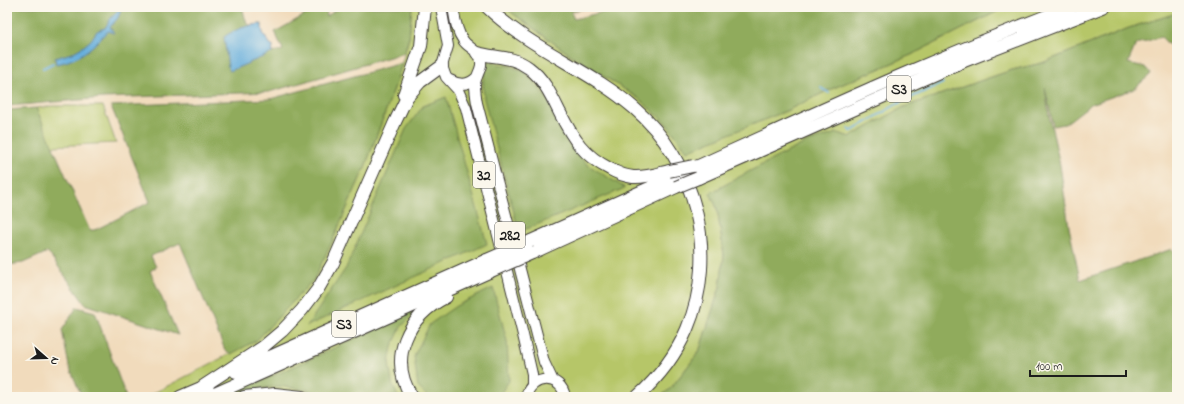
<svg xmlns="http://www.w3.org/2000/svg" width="1184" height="404" font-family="'Indie Flower',sans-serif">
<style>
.green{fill:#b6c668;stroke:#697142}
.forest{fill:#90ab5c;stroke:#56643c}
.water{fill:#65addc;stroke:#40647c}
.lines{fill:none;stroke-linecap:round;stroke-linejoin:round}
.stream{stroke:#65addc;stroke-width:2}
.major-casing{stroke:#3c3934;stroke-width:12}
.highway-casing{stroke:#3c3934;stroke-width:14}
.major{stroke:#fff;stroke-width:10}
.highway{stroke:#fff;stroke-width:12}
.highway-bridge-casing{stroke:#3c3934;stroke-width:14;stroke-linecap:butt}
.highway-bridge{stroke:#fff;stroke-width:12}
.labels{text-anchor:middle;stroke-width:3;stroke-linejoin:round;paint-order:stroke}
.shield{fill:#fbf7ec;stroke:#5f5e5a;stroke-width:1}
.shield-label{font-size:15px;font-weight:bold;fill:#1c1c1c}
</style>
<rect width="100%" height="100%" fill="#fbf7ec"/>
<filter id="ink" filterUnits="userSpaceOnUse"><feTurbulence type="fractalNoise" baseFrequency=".025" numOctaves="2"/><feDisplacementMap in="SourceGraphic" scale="8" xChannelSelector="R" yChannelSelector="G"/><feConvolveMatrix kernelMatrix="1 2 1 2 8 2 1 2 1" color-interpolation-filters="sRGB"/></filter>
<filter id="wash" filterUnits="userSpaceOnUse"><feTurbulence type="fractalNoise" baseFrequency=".012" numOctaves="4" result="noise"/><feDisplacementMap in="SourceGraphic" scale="16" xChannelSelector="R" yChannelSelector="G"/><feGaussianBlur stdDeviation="0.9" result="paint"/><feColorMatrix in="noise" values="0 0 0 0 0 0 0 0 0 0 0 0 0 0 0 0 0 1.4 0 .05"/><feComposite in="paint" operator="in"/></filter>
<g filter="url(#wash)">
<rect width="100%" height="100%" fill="#f1dbbc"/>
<!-- green -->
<path class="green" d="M412,7H504L565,51L638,98L666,123L687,150L786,111L829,90L911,55L1006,7H1177V13L1129,28L1042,63L1012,70L904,107L850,137L837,133L711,194L717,208L724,255L720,287L699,352L671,388L660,397H146L257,340L331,244L365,167L396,83L409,38Z
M52,106H103L116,143L52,146L36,108Z"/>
<!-- forest -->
<path class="forest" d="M7,7H242L246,21L249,25L262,24C261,34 267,39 273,47L272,53L283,50L275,32L319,7H328L326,17L339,7H412L409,38L404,53L269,92L104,98L7,106V78L13,76L7,60Z
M504,7H590L571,12L574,19L623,7H1006L911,55L829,90L786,111L687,151L666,123L638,98L565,51Z
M1177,13V46L1169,45L1161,37L1136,44L1128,63L1145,67L1151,74L1134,89L1091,104L1065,124L1053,126L1045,87L1049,116L1060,165L1069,227L1080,280L1172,249L1177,254V397H660L671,388L699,352L720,287L724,255L717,208L710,193L750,171L807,142L837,133L850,137L904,107L1012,70L1042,63L1129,28Z
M488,62L509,66L524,71L549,100L561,131L577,154L588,165L625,188L519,232L484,99L483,80Z
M402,63L396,83L365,167L331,244L314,279L257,340L231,354L225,350L180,243L151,256L156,267L150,271L178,335L85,304L48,252L23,263L7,265V110L36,108L90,231L97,229L150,202L111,106L270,99Z
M446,97L487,244L307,326L346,268L406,129L423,106Z
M493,288L507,341L509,381L498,397H428L418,387L414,356L430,324L456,306Z
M77,307L95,312L126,397H82L69,366L62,330Z
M419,309L401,327L392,347L389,363L392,383L398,397H335L307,390L278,386L233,393L284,371Z"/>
<!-- water -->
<path class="water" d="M120,9L121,10L118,18L110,27L114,33H113L108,31C104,34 101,38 97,42C86,53 72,62 56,64L55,58L72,53L84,46L91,40L97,31L105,28L111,18Z
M262,24C261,34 267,40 273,47L272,53L230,71L228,67L224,37C235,29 248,25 262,24Z"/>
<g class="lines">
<!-- stream -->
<path class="stream" d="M43,68L53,63
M821,88L829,93
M848,128L850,131H852L897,104L943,83"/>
</g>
</g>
<g filter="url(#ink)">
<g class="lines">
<!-- major casing -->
<g class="major-casing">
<path id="major" d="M441,7L448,46L442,66L446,77L458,90L466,108L523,335L532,374V385
M453,7C455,18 456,30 463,40C467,47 476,49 480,57C484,68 476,74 475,84C475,90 476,97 477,103L544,362L553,381
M450,80C460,86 469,85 477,77
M526,397C531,374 562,374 565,397"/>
</g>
<!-- highway casing -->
<g class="highway-casing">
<path id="highway" d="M487,7C530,49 589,69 634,108C696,161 719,254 687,329C676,355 658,378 637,397
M477,53C495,58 514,56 529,68C544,79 552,97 560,113C573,139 584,156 610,169C617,173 625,176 633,177C645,178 657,174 669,171
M404,95L421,46L425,7
M694,168C818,112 943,54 1071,7
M698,178L964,61L1103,7
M531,241L672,178
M532,253L676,187
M236,372L487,260
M202,387L263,347L282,331L302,310L318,289L333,263L395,122L407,97L420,82L442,66
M180,397L208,385
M208,397L491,271
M244,397L275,394L302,397
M412,397C387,358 408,316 446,297"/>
</g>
<!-- major -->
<use href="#major" class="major"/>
<!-- highway -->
<use href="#highway" class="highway"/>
<!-- highway-bridge casing -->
<g class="highway-bridge-casing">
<path id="highway-bridge" d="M669,171L693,166
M676,187L698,178
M487,260L531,241
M491,271L532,253"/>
</g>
<!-- highway-bridge -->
<use href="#highway-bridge" class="highway-bridge"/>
</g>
</g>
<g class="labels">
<!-- shield labels -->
<g class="shield">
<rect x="887" y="76" width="24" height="26" rx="3"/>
<rect x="473" y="162" width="22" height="26" rx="3"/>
<rect x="495" y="222" width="30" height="26" rx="3"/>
<rect x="332" y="311" width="24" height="26" rx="3"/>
</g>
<g class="shield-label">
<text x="899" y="94">S3</text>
<text x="484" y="180">32</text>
<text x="510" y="240">282</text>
<text x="344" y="329">S3</text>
</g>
</g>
<!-- margin -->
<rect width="1184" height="404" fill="none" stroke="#fbf7ec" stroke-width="24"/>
<!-- north arrow -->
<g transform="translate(46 358) rotate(110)" stroke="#fbf7ec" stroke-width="3" paint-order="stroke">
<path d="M0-3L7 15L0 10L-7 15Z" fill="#1c1c1c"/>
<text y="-6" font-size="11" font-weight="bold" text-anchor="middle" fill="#1c1c1c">N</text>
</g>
<!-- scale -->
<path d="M1030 370v6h96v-6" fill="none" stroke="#1c1c1c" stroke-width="2"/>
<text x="1036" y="370" font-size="12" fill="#1c1c1c" stroke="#fbf7ec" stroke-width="3" paint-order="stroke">100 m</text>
</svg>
